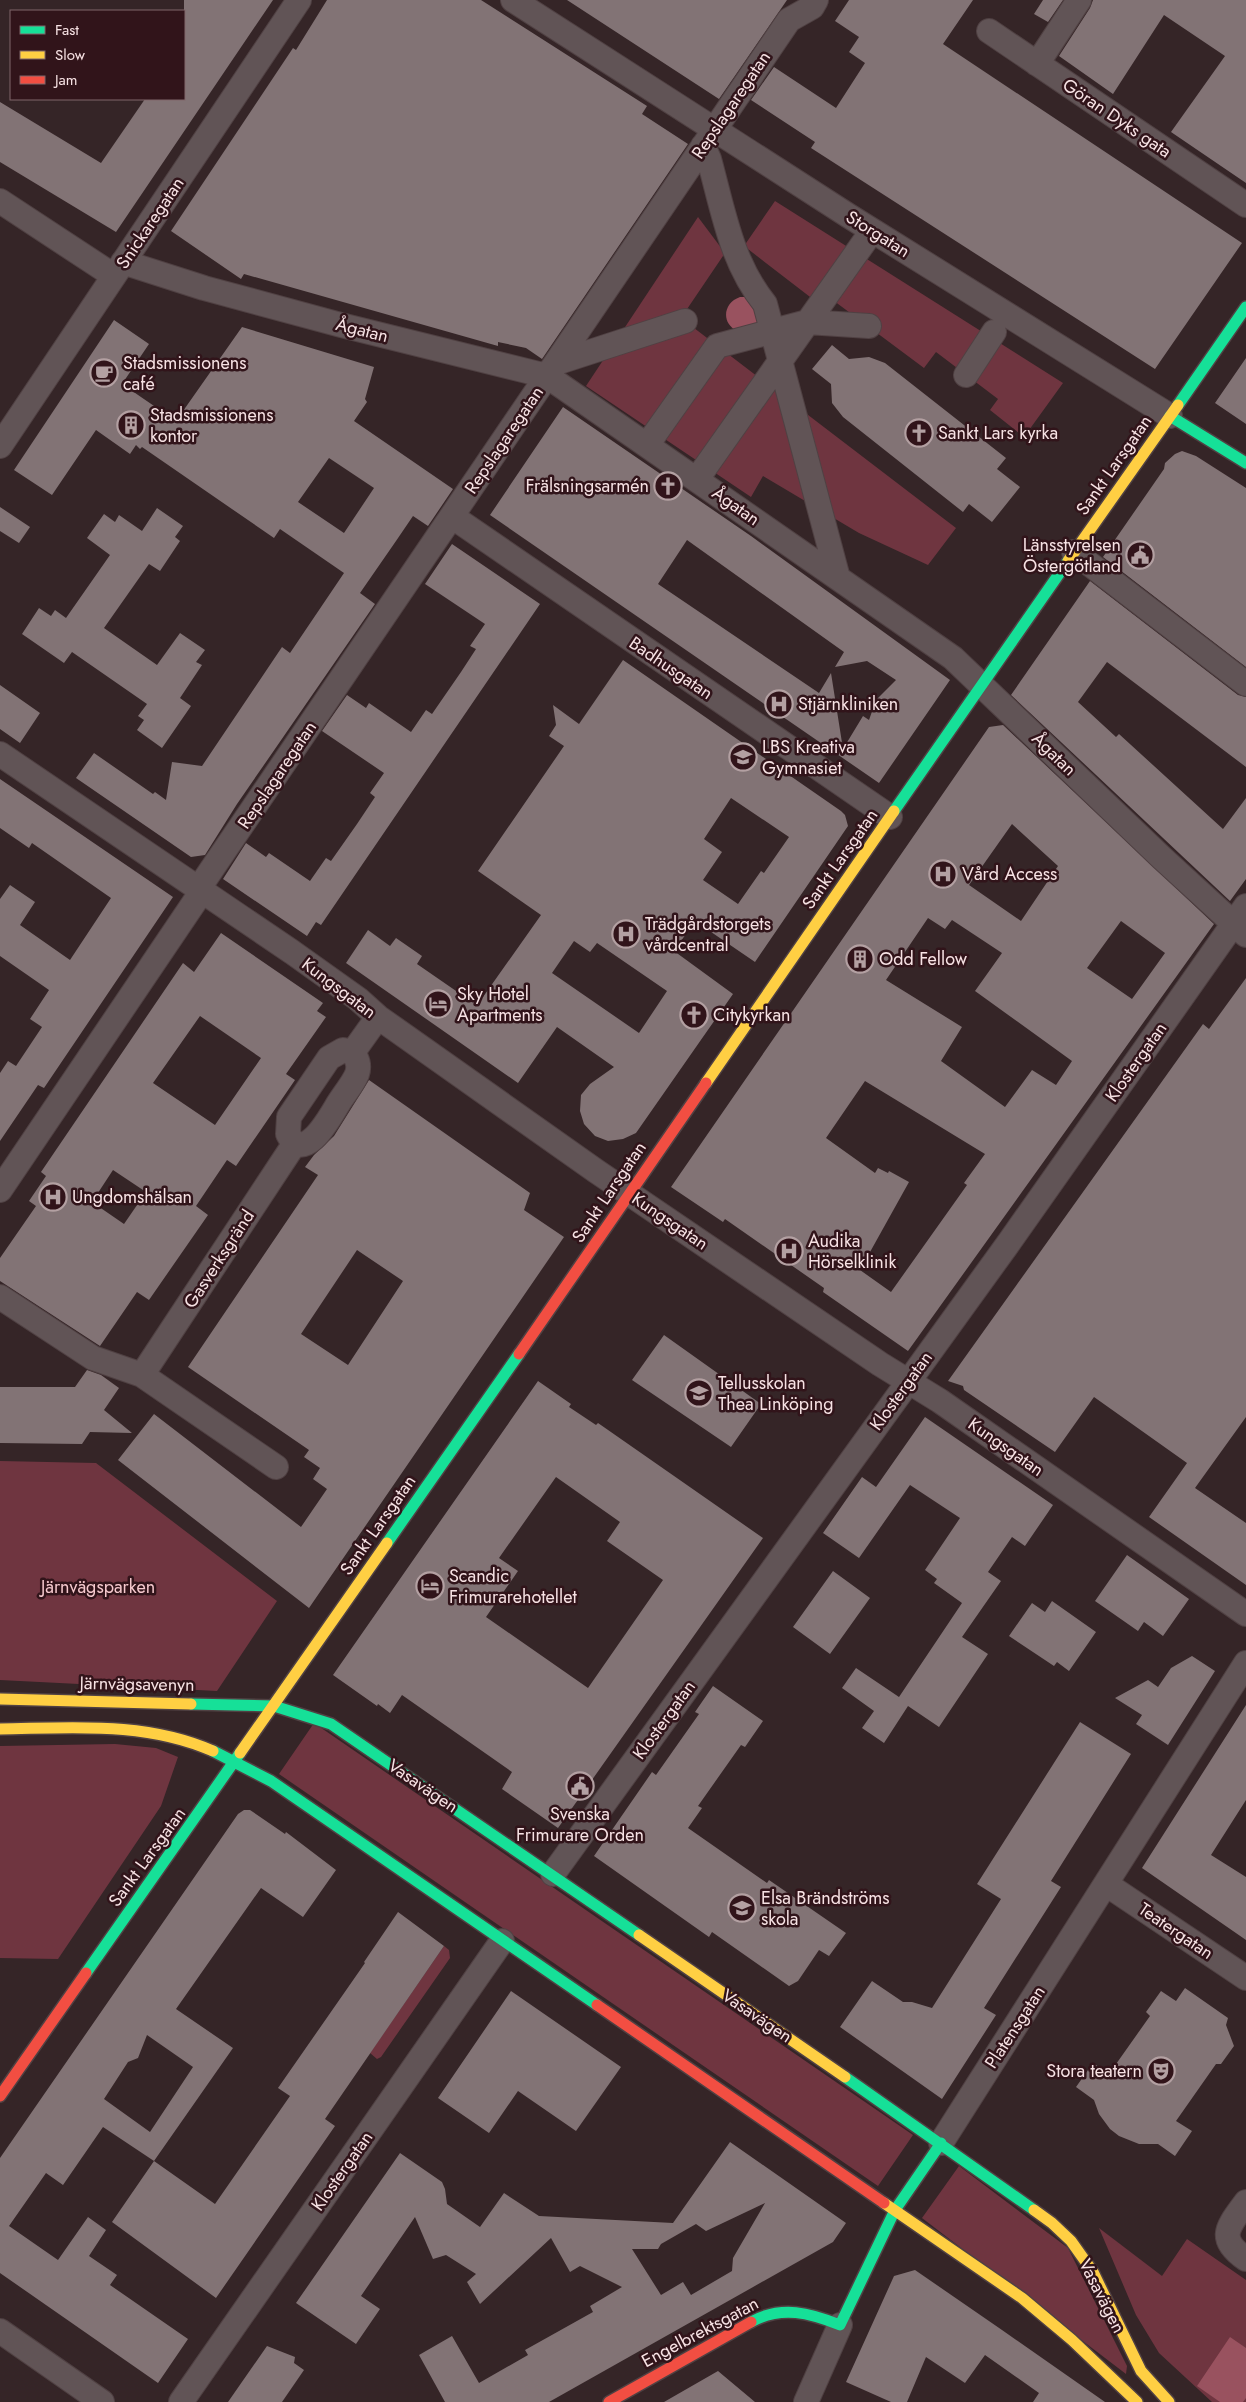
<svg xmlns="http://www.w3.org/2000/svg" width="1246" height="2402" font-family="Jost,sans-serif">
<style>
.green{fill:#6f3540}
.water{fill:#99525f}
.building{fill:#827375;fill-rule:evenodd}
.lines{fill:none;stroke-linecap:round;stroke-linejoin:round}
.street-casing{stroke:#504143;stroke-width:26}
.fast-casing{stroke:#504143;stroke-width:14}
.slow-casing{stroke:#504143;stroke-width:14}
.jam-casing{stroke:#504143;stroke-width:14}
.street{stroke:#615456;stroke-width:24}
.fast{stroke:#16e098;stroke-width:11}
.slow{stroke:#ffcf43;stroke-width:11}
.jam{stroke:#f24e42;stroke-width:11}
.labels{text-anchor:middle;stroke-width:5;stroke-linejoin:round;paint-order:stroke}
.street-label{font-size:18px;fill:#f7e2e4;stroke:#31141a}
.poi-label{font-size:18px;fill:#f7e2e4;stroke:#31141a;text-anchor:start}
.park-label{font-size:18px;fill:#f6c9ce;stroke:#31141a}
</style>
<rect width="100%" height="100%" fill="#352527"/>
<!-- green -->
<path class="green" d="M775,201L1063,383L1024,437L990,410L998,399L936,352L924,368L826,295L814,300L744,246Z
M698,217L725,253L681,318L956,528L928,565L859,533L763,476L751,497L586,386Z
M0,1461L96,1463L277,1601L217,1691L0,1680Z
M314,1723L913,2135L878,2186L279,1774Z
M115,1744L156,1748L178,1757L161,1806L58,1959L0,1958V1746Z
M444,1946L449,1950L450,1958L381,2057L377,2059L370,2053Z
M959,2166L1068,2248L1127,2366L1126,2374L922,2218Z
M1099,2228L1162,2276L1187,2239L1246,2280V2402H1212L1159,2353L1136,2315Z"/>
<!-- water -->
<path class="water" d="M740,297H746L756,302L758,324L737,331C721,323 723,303 740,297Z
M1230,2337L1246,2348V2398L1243,2402H1220L1197,2386Z"/>
<!-- building -->
<path class="building" d="M184,0H273L116,232L0,162V102L101,163L145,99H184Z
M327,0H481L647,106L642,114L688,144L542,359L526,348L498,342V346L244,274L241,279L171,231L293,48L296,50Z
M567,0H787L719,99Z
M849,0H973L943,44L1242,243L1155,369L811,148L815,142L751,100L774,67L836,108L865,63L849,52L859,37L835,21Z
M1043,0H1063L1048,22L1034,14Z
M1093,0H1246V183L1171,132L1225,56L1164,15L1113,94L1059,56L1090,8Z
M114,320L149,344L122,384L176,421L242,327L374,367L365,399L367,402L354,421L453,489L428,526L413,516L396,541L360,593L375,604L237,804L205,855L191,857L76,778L94,753L153,794L155,792L166,800L172,762L202,766L282,647L290,653L344,573L280,529L274,538L142,447L140,449L136,445L130,454L96,430L52,495L14,470ZM329,458L374,488L344,533L298,502Z
M832,345L849,359L869,357L885,363L1006,458L997,469L1020,487L992,522L969,504L963,512L843,417L832,403L831,384L812,369Z
M1246,358V424L1215,403Z
M563,407L751,536L950,680L879,783L490,515ZM687,540L844,652L835,667L867,661L896,680L876,700L869,720L863,716L843,749L831,673L819,693L658,584Z
M1182,451L1196,456L1246,488V667L1103,557L1164,469L1165,463L1175,454Z
M0,507L30,527L19,543L0,531Z
M157,508L183,526L175,537L180,541L160,571L149,564L104,628L157,665L180,633L205,650L196,662L202,665L180,698L191,706L162,748L137,730L144,720L138,716L147,704L72,652L64,663L22,634L39,608L51,616L55,610L66,618L110,555L87,538L104,514L115,522L119,515L142,531Z
M452,544L540,604L321,925L316,922L307,936L223,879L246,843L266,857L269,853L310,881L326,858L331,861L357,824L375,797L370,793L384,773L322,731L347,695L366,708L369,703L411,732L426,710L432,714L461,672L476,649L470,646L485,624L425,584Z
M1090,581L1238,695L1246,697V767L1107,662L1078,702L1116,737L1119,734L1223,829L1246,798V879L1230,901L1011,695Z
M623,660L841,811L845,815L848,826L755,962L695,921L674,951L733,994L636,1133L623,1139L608,1141L595,1136L584,1124L580,1111L581,1095L590,1084L614,1067L557,1027L518,1083L346,963L368,930L390,946L396,938L422,956L417,964L459,993L465,985L483,997L541,915L478,871L564,746L549,736L556,725L553,705L579,724ZM731,798L789,837L764,873L761,871L738,904L703,880L722,852L704,839ZM574,941L590,952L597,943L667,991L639,1033L552,973Z
M0,685L40,713L20,743L0,729Z
M1003,725L1214,924L908,1351L823,1292L824,1288L725,1219L723,1222L671,1187L989,727ZM1012,824L1058,866L1021,921L969,885ZM928,918L945,929L952,920L1002,953L975,991L1072,1061L1056,1085L1032,1070L1005,1107L941,1061L962,1027L886,980ZM1121,921L1165,953L1132,999L1087,968ZM865,1081L985,1154L964,1183L967,1185L891,1292L860,1270L909,1182L889,1171L888,1173L878,1168L875,1173L826,1138Z
M0,779L173,897L44,1088L38,1085L0,1141V1073L8,1061L16,1066L42,1027L30,1019L49,990L0,956V899L10,885L35,902L20,925L70,960L111,898L32,843L29,848L0,828Z
M221,933L323,1003L317,1011L326,1017L286,1074L295,1080L236,1166L227,1160L196,1206L208,1215L149,1300L137,1292L100,1346L0,1281V1258L36,1206L29,1201L46,1176L41,1172L183,963L194,972ZM200,1016L261,1058L215,1125L153,1083ZM113,1170L146,1192L124,1224L92,1202Z
M1246,978V1417L1195,1488L1246,1523V1585L1149,1517L1187,1463L1094,1397L1055,1452L964,1390L963,1386L948,1381L1203,1024L1209,1029Z
M369,1080L530,1193L524,1210L564,1237L309,1608L118,1460L154,1414L301,1527L327,1489L313,1479L320,1468L304,1457L309,1450L188,1367L318,1175L305,1167L314,1155L334,1136ZM357,1250L403,1281L348,1365L301,1334Z
M664,1335L761,1404L731,1447L632,1380Z
M87,1370L101,1375L119,1388L104,1410L132,1433L90,1432L82,1444L0,1443V1387H75Z
M538,1381L571,1404L569,1407L596,1425L598,1423L763,1538L558,1828L502,1789L512,1772L402,1695L390,1713L378,1704L377,1706L333,1675ZM556,1477L620,1522L607,1541L663,1580L588,1688L486,1617L518,1571L499,1558Z
M925,1417L1053,1505L1025,1546L1012,1537L988,1572L1001,1581L962,1637L988,1654L939,1727L908,1706L884,1743L862,1728L874,1711L842,1688L856,1668L899,1697L962,1603L934,1583L937,1579L925,1570L960,1518L910,1485L859,1558L823,1533L862,1477L876,1487Z
M1127,1555L1189,1599L1163,1636L1144,1622L1138,1631L1095,1601Z
M833,1571L870,1598L830,1654L793,1627Z
M1052,1601L1096,1632L1069,1671L1057,1662L1054,1666L1009,1636L1032,1603L1045,1612Z
M1192,1656L1215,1671L1168,1745L1136,1724L1142,1715L1115,1698L1148,1680L1158,1687L1171,1668Z
M713,1686L763,1721L745,1747L741,1745L698,1806L702,1808L688,1828L767,1883L769,1880L846,1933L829,1956L819,1950L798,1981L789,1986L712,1932L709,1937L594,1856L652,1772L656,1775L699,1714L695,1712Z
M1246,1705V1800L1211,1855L1246,1877V1940L1142,1868Z
M1080,1722L1131,1754L1051,1881L1061,1887L984,2008L996,2015L942,2099L840,2027L872,1981L903,2002H912L932,2008L1001,1899L977,1884Z
M244,1810H250L285,1834L286,1832L336,1870L303,1917L261,1888L176,2009L233,2048L154,2161L215,2204L290,2096L278,2088L365,1963L364,1962L398,1912L444,1946L325,2119L335,2126L216,2298L112,2222L154,2161L103,2127L63,2185L46,2173L9,2226L58,2260L88,2217L106,2230L89,2256L117,2275L110,2285L188,2339L158,2383L0,2273V2158L238,1814ZM147,2035L193,2067L150,2132L104,2099L128,2062L138,2058Z
M1185,1988L1228,2018L1226,2025L1234,2046L1221,2064H1216L1176,2121L1192,2131L1175,2156L1158,2144H1139L1119,2136L1110,2129L1099,2114L1094,2100L1076,2087L1093,2063L1109,2074L1150,2016L1146,2012L1161,1991L1176,2001Z
M511,1991L621,2067L576,2131L518,2091L489,2133L438,2098Z
M730,2142L846,2223L833,2242L549,2402H445L419,2355L452,2336L479,2383L528,2355L525,2350L593,2312L590,2306L622,2287L580,2266L570,2272L551,2238L480,2304L467,2282L476,2274L446,2255L433,2259L415,2217L361,2296L380,2309L356,2344L296,2303L400,2153L442,2182L445,2189L447,2204L480,2227L504,2193L539,2216L673,2223ZM765,2203L733,2258L732,2271L691,2295L683,2282L661,2295L632,2249H658L661,2244L696,2224L706,2231Z
M915,2270L1002,2330L1105,2402H1033L1039,2393L985,2355L965,2383L926,2357L907,2402H891L846,2382L894,2276Z
M267,2346L295,2357L294,2363L304,2370L282,2402H228Z
M718,2371L755,2402H664Z"/>
<g class="lines">
<!-- street casing -->
<g class="street-casing">
<path id="street" d="M513,0L849,216L1170,416
M989,31L1246,205
M1037,64L1079,0
M703,146L709,159C723,210 731,262 765,304L838,578
M0,201L114,276
M123,262L204,288L341,325L547,376L953,658L1162,858L1246,935
M556,363L685,321
M966,375L994,332
M647,445L717,346L807,322L869,326
M0,446L299,0
M697,479L872,231
M453,517L890,817
M1074,552L1246,684
M0,754L292,952L358,999L378,1017L596,1171L880,1364L940,1401L1246,1614
M199,888L789,20L812,7L816,0
M343,1050L353,1052C357,1059 360,1065 357,1074C353,1084 344,1094 338,1104C330,1117 304,1166 288,1134L289,1117L329,1058Z
M353,1052L378,1017
M0,1190L202,891
M0,1297L93,1358L142,1375L276,1467
M142,1375L295,1143
M553,1874L1010,1241L1246,906
M1106,1884L1246,1978
M941,2143L1246,1663
M1246,2202C1228,2227 1216,2238 1246,2259
M0,2331L102,2402
M181,2402L502,1941
M806,2402L840,2325"/>
</g>
<!-- fast casing -->
<g class="fast-casing">
<path id="fast" d="M1178,405L1246,307
M1170,416L1246,463
M894,811L1068,561
M387,1543L519,1354
M191,1704L274,1706L331,1724L639,1935
M213,1751L271,1781L597,2005
M86,1973L240,1753
M845,2077L1034,2210
M751,2322C782,2305 810,2313 840,2325L895,2210L941,2143"/>
</g>
<!-- slow casing -->
<g class="slow-casing">
<path id="slow" d="M1068,561L1178,405
M706,1083L894,811
M0,1699L191,1704
M0,1729C73,1728 145,1721 213,1751
M240,1753L387,1543
M639,1935L845,2077
M884,2203L1022,2298L1072,2340L1137,2402
M1034,2210L1052,2223L1071,2241L1093,2272L1141,2371L1169,2402"/>
</g>
<!-- jam casing -->
<g class="jam-casing">
<path id="jam" d="M519,1354L706,1083
M597,2005L884,2203
M0,2096L86,1973
M609,2402L751,2322"/>
</g>
<!-- street -->
<use href="#street" class="street"/>
<!-- fast -->
<use href="#fast" class="fast"/>
<!-- slow -->
<use href="#slow" class="slow"/>
<!-- jam -->
<use href="#jam" class="jam"/>
</g>
<!-- icons -->
<defs>
<g id="cafe-ring" transform="scale(1.4375)"><circle r="9.5" fill="#31141a" stroke="#b3a0a2" stroke-width="1.5"/><path d="M-5.5-4.5H6V0H3Q3 3.5 0 3.5H-2.5Q-5.5 3.5-5.5 0ZM3-3.2v2h1.7v-2ZM-6 4.5H4V6H-6Z" fill="#b3a0a2"/></g>
<g id="building-ring" transform="scale(1.4375)"><circle r="9.5" fill="#31141a" stroke="#b3a0a2" stroke-width="1.5"/><path d="M-4-6H4V6H1V3H-1V6H-4ZM-2.5-4.3h1.7v1.8h-1.7ZM.8-4.3h1.7v1.8H.8ZM-2.5-1h1.7V.8h-1.7ZM.8-1h1.7V.8H.8Z" fill="#b3a0a2"/></g>
<g id="church-ring" transform="scale(1.4375)"><circle r="9.5" fill="#31141a" stroke="#b3a0a2" stroke-width="1.5"/><path d="M-1.2-6h2.4v3.5h3.3v2.4h-3.3V6h-2.4V-.1h-3.3v-2.4h3.3Z" fill="#b3a0a2"/></g>
<g id="civic-ring" transform="scale(1.4375)"><circle r="9.5" fill="#31141a" stroke="#b3a0a2" stroke-width="1.5"/><path d="M-.6-6.5H3V-4.5H.6V-3L4-1V1h2V6H-6V1h2V-1L-.6-3ZM-1.2 2.5V6h2.4V2.5Z" fill="#b3a0a2"/></g>
<g id="hospital-ring" transform="scale(1.4375)"><circle r="9.5" fill="#31141a" stroke="#b3a0a2" stroke-width="1.5"/><path d="M-5-5h3v3.5h4V-5h3V5h-3V1.5h-4V5h-3Z" fill="#b3a0a2"/></g>
<g id="school-ring" transform="scale(1.4375)"><circle r="9.5" fill="#31141a" stroke="#b3a0a2" stroke-width="1.5"/><path d="M0-5L7-2L0 1L-7-2ZM-4 1L0 2.5L4 1V4Q0 6-4 4Z" fill="#b3a0a2"/></g>
<g id="hotel-ring" transform="scale(1.4375)"><circle r="9.5" fill="#31141a" stroke="#b3a0a2" stroke-width="1.5"/><path d="M-6-4.5h1.5V1H6V5H4.5V3h-9V5H-6ZM-4 0a1.8 1.8 0 1 1 3.6 0ZM.5 0V-2.5h3Q6-2.5 6 0Z" fill="#b3a0a2"/></g>
<g id="theatre-ring" transform="scale(1.4375)"><circle r="9.5" fill="#31141a" stroke="#b3a0a2" stroke-width="1.5"/><path d="M-5-5.5Q0-4 5-5.5V0Q5 5 0 6Q-5 5-5 0ZM-3.3-2.5H-1v1.5H-3.3ZM1-2.5H3.3v1.5H1ZM-2.8 1Q0 5.5 2.8 1Z" fill="#b3a0a2"/></g>
</defs>
<g fill-rule="evenodd">
<use href="#cafe-ring" x="104" y="373"/>
<use href="#building-ring" x="131" y="425"/>
<use href="#church-ring" x="919" y="433"/>
<use href="#church-ring" x="668" y="486"/>
<use href="#civic-ring" x="1140" y="555"/>
<use href="#hospital-ring" x="779" y="704"/>
<use href="#school-ring" x="743" y="757"/>
<use href="#hospital-ring" x="943" y="874"/>
<use href="#hospital-ring" x="626" y="934"/>
<use href="#building-ring" x="860" y="959"/>
<use href="#hotel-ring" x="438" y="1004"/>
<use href="#church-ring" x="694" y="1015"/>
<use href="#hospital-ring" x="53" y="1197"/>
<use href="#hospital-ring" x="789" y="1251"/>
<use href="#school-ring" x="699" y="1393"/>
<use href="#hotel-ring" x="430" y="1586"/>
<use href="#civic-ring" x="580" y="1786"/>
<use href="#school-ring" x="742" y="1908"/>
<use href="#theatre-ring" x="1161" y="2071"/>
</g>
<g class="labels">
<!-- street labels -->
<g class="street-label">
<text transform="translate(731 105) rotate(-56)" y="6">Repslagaregatan</text>
<text transform="translate(1117 118) rotate(34)" y="6">Göran Dyks gata</text>
<text transform="translate(150 223) rotate(-56)" y="6">Snickaregatan</text>
<text transform="translate(878 234) rotate(32)" y="6">Storgatan</text>
<text transform="translate(362 330) rotate(14)" y="6">Ågatan</text>
<text transform="translate(504 440) rotate(-56)" y="6">Repslagaregatan</text>
<text transform="translate(1114 465) rotate(-55)" y="6">Sankt Larsgatan</text>
<text transform="translate(736 506) rotate(35)" y="6">Ågatan</text>
<text transform="translate(671 668) rotate(34)" y="6">Badhusgatan</text>
<text transform="translate(1054 754) rotate(44)" y="6">Ågatan</text>
<text transform="translate(277 775) rotate(-56)" y="6">Repslagaregatan</text>
<text transform="translate(840 859) rotate(-55)" y="6">Sankt Larsgatan</text>
<text transform="translate(339 988) rotate(37)" y="6">Kungsgatan</text>
<text transform="translate(1136 1062) rotate(-55)" y="6">Klostergatan</text>
<text transform="translate(609 1192) rotate(-56)" y="6">Sankt Larsgatan</text>
<text transform="translate(670 1221) rotate(34)" y="6">Kungsgatan</text>
<text transform="translate(219 1259) rotate(-57)" y="6">Gasverksgränd</text>
<text transform="translate(901 1391) rotate(-54)" y="6">Klostergatan</text>
<text transform="translate(1006 1447) rotate(35)" y="6">Kungsgatan</text>
<text transform="translate(378 1525) rotate(-55)" y="6">Sankt Larsgatan</text>
<text transform="translate(137 1684) rotate(1)" y="6">Järnvägsavenyn</text>
<text transform="translate(664 1720) rotate(-54)" y="6">Klostergatan</text>
<text transform="translate(423 1786) rotate(34)" y="6">Vasavägen</text>
<text transform="translate(147 1857) rotate(-54)" y="6">Sankt Larsgatan</text>
<text transform="translate(1176 1931) rotate(34)" y="6">Teatergatan</text>
<text transform="translate(757 2016) rotate(34)" y="6">Vasavägen</text>
<text transform="translate(1015 2027) rotate(-57)" y="6">Platensgatan</text>
<text transform="translate(342 2171) rotate(-55)" y="6">Klostergatan</text>
<text transform="translate(1102 2296) rotate(63)" y="6">Vasavägen</text>
<text transform="translate(700 2332) rotate(-28)" y="6">Engelbrektsgatan</text>
</g>
<!-- poi labels -->
<g class="poi-label">
<text x="123" y="369">Stadsmissionens<tspan x="123" dy="21">café</tspan></text>
<text x="150" y="421">Stadsmissionens<tspan x="150" dy="21">kontor</tspan></text>
<text x="938" y="439">Sankt Lars kyrka</text>
<text x="649" y="492" text-anchor="end">Frälsningsarmén</text>
<text x="1121" y="551" text-anchor="end">Länsstyrelsen<tspan x="1121" dy="21">Östergötland</tspan></text>
<text x="798" y="710">Stjärnkliniken</text>
<text x="762" y="753">LBS Kreativa<tspan x="762" dy="21">Gymnasiet</tspan></text>
<text x="962" y="880">Vård Access</text>
<text x="645" y="930">Trädgårdstorgets<tspan x="645" dy="21">vårdcentral</tspan></text>
<text x="879" y="965">Odd Fellow</text>
<text x="457" y="1000">Sky Hotel<tspan x="457" dy="21">Apartments</tspan></text>
<text x="713" y="1021">Citykyrkan</text>
<text x="72" y="1203">Ungdomshälsan</text>
<text x="808" y="1247">Audika<tspan x="808" dy="21">Hörselklinik</tspan></text>
<text x="718" y="1389">Tellusskolan<tspan x="718" dy="21">Thea Linköping</tspan></text>
<text x="449" y="1582">Scandic<tspan x="449" dy="21">Frimurarehotellet</tspan></text>
<text x="580" y="1820" text-anchor="middle">Svenska<tspan x="580" dy="21">Frimurare Orden</tspan></text>
<text x="761" y="1904">Elsa Brändströms<tspan x="761" dy="21">skola</tspan></text>
<text x="1142" y="2077" text-anchor="end">Stora teatern</text>
</g>
<!-- park labels -->
<g class="park-label">
<text x="98" y="1593">Järnvägsparken</text>
</g>
</g>
<!-- legend -->
<rect x="10" y="10" width="175" height="90" fill="#31141a" stroke="#80666b"/>
<rect x="20" y="26" width="25" height="8" fill="#16e098" stroke="#80666b"/>
<text x="55" y="35" font-size="15" fill="#f7e2e4">Fast</text>
<rect x="20" y="51" width="25" height="8" fill="#ffcf43" stroke="#80666b"/>
<text x="55" y="60" font-size="15" fill="#f7e2e4">Slow</text>
<rect x="20" y="76" width="25" height="8" fill="#f24e42" stroke="#80666b"/>
<text x="55" y="85" font-size="15" fill="#f7e2e4">Jam</text>
</svg>
